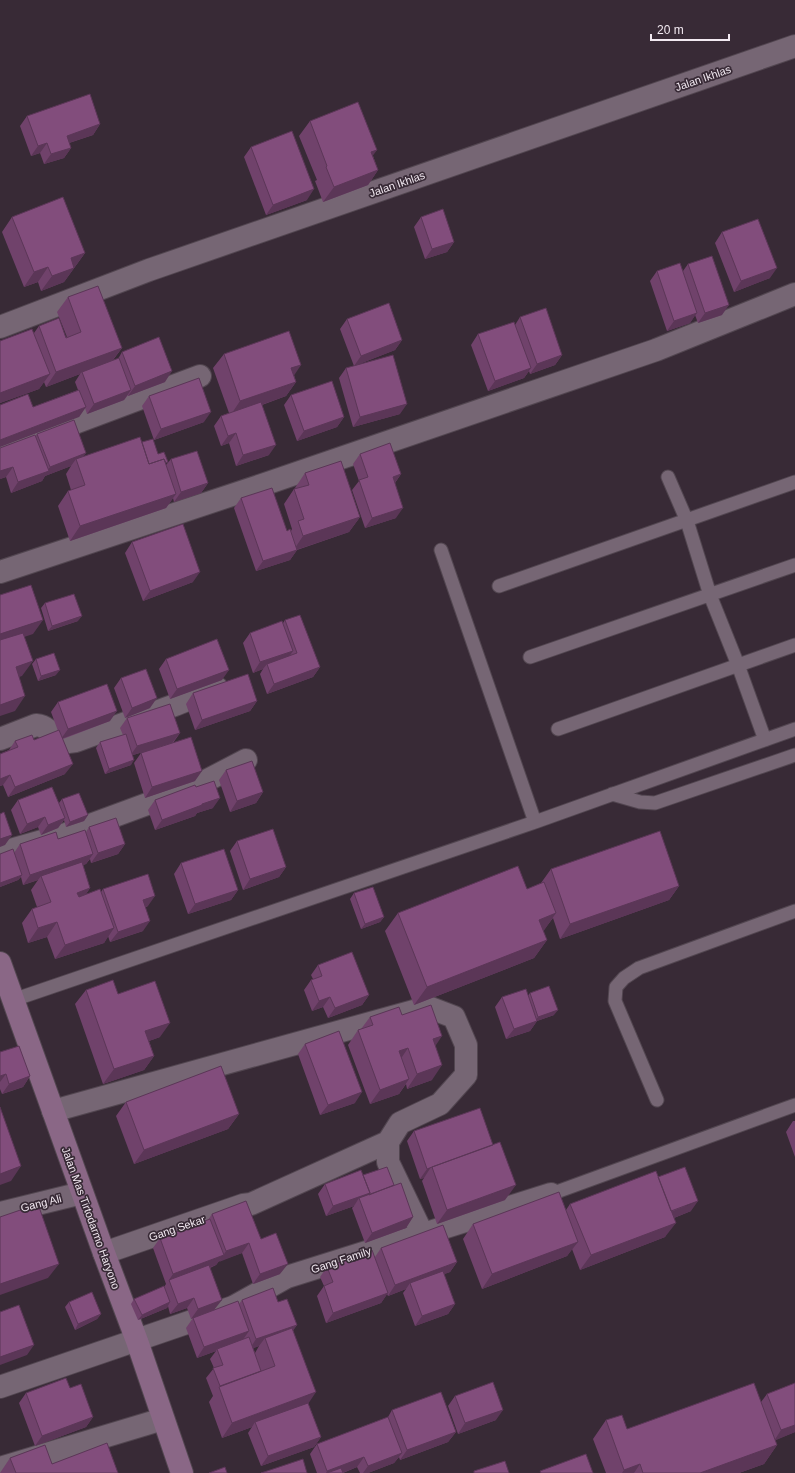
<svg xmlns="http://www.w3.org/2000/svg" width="795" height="1473" font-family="Arial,sans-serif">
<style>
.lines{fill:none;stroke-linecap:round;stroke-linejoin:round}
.lane-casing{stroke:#524650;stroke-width:15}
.street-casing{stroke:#524650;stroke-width:24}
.secondary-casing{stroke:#524650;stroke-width:24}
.lane{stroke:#766674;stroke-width:13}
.street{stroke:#766674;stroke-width:22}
.secondary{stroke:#8a6786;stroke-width:22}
.wall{fill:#70426b;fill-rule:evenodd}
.shaded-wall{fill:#5b3657}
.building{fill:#824d7c;stroke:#5b3657}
.labels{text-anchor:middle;stroke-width:3.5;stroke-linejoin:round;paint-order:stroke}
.street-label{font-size:11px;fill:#f2e9f1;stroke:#382a36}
</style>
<rect width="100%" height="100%" fill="#382a36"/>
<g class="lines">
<!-- lane casing -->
<g class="lane-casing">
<path id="lane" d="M668,477L687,521L710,595L738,665L765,740
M441,550L535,822
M499,586L795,482
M530,657L795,565
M558,729L795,645
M612,794L640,802L655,803L795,755
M13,1000L535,822L795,729
M657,1100L615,1001L616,987L624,978L639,968L795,911
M551,1194L795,1105"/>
</g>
<!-- street casing -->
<g class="street-casing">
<path id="street" d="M0,327L149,270L795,46
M0,451L200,376
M0,572L268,483L656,350L795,294
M0,739L36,725C47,726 50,732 55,740L68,742L76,741L175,705L217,688
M0,853L63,835L196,786L246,760
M53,1111L428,1007L454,1017L466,1045V1075L440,1104L400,1123L388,1142V1162L423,1235
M0,1213L82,1193
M104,1253L243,1205L251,1204L388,1142
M0,1387L233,1307L287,1277L551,1194
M0,1468L163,1419"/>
</g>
<!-- secondary casing -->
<g class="secondary-casing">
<path id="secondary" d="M0,963L104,1253L137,1341L182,1473"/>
</g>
<!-- lane -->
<use href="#lane" class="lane"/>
<!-- street -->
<use href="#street" class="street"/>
<!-- secondary -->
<use href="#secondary" class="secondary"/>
</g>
<!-- wall -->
<path class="wall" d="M27,116L100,124L93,135L69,143L71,148L64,158L44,164L40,153L31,156L20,126Z
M310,121L373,156L378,170L368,185L323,202L315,181L317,180L299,136Z
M251,147L307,200L266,215L244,157Z
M12,217L85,253L64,282L41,291L38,282L24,287L2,232Z
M421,217L454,242L447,252L425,259L414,227Z
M722,232L770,278L734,292L715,243Z
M688,264L722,315L698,323L695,315L690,323L667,331L650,281L657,271H683Z
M68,297L122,348L113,360L118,359L122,352L165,382L128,396V395L124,400L87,414L85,408L79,417L33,407L78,390L75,382L80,374L46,387L44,382L39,389L0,403V341L34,333L39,326L67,337L57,312Z
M520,317L562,355L555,365L530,374L529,371L524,378L488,391L471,345L478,334L515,325Z
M347,319L402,340L395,350L354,366L340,329Z
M224,354L294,375L296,382L286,396L262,405L269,455L236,466L229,443L221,446L214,426L221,416L229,413L213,368Z
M346,368L400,414L353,427L339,378Z
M291,395L344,417L337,427L297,441L284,405Z
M149,396L204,422L154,440L142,406Z
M37,434L84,457L142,442L158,454L166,465L171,459L208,483L201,493L174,502L173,498L166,508L70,541L58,506L68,491L71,490L66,474L71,466L45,476L42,481L11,493L6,477L0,479Z
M360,454L401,474L395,483L396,518L365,528L352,490L359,481L353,464Z
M305,473L360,517L349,532L297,550L290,560L256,571L234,508L241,498L287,531H291L292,529L284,504L294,489H295V488Z
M132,542L193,582L143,601L125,553Z
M45,603L78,621L48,631L41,608Z
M285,620L320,667L313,677L267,694L260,674L263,669L253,673L243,643L250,633L283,623Z
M36,659L56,675L38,681L32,664Z
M166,659L222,680L170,699L159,669Z
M121,678L150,708L125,718L114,688Z
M193,693L257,701L250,711L195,730L186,704Z
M58,702L110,721L63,739L65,774L8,797L3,785L0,786V754L9,750L15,741L34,740L58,731L51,712Z
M127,718L180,733L173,743L195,781L145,798L134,763L141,753L156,748L133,755L131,765L105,774L96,748L100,742L123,735L120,728Z
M226,770L263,792L256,803L230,812L219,780Z
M196,787L213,808L197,813L195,816L155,830L148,810L155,800Z
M62,799L88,815L84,821L66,827L64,820L58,828L41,835L38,827L20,834L11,810L18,800L59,803Z
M89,827L125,844L118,854L91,863L90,859L86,864L83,865L90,888L86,894L101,892L103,889L148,906L146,907L143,931L110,942L108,936L104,943L55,959L47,937L28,943L22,923L32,909L37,907L31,890L38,880L23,885L21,877L18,880L0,887V854L14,853L20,844L58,839L86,832Z
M237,841L286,867L279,877L243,890L230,851Z
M181,863L238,890L231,900L188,914L174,874Z
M551,869L679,886L669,900L560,939L553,918L543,931L547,940L534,958L414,1005L385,931L398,913L527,889L541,883Z
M354,893L384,917L380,922L361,929L350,899Z
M318,965L369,995L362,1005L328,1018L323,1007L312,1011L304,990L311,980L313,979L311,975Z
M86,990L118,994L160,1037L149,1041L154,1056L144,1070L103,1084L75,1004Z
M530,993L554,1015L537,1021L530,1031L506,1039L495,1007L502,997L528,996Z
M402,1015L435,1046L432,1080L407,1089L406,1084L399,1094L370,1104L348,1045L358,1030L361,1029L370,1017Z
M305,1044L355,1103L320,1115L298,1054Z
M0,1052L30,1076L23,1087L2,1094L0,1089Z
M126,1102L239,1114L228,1129L134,1164L116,1116Z
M793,1121H795V1157L786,1132Z
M414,1131L505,1200L437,1224L422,1181L424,1178L420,1179L407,1141Z
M363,1175L394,1185L413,1217L406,1228L365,1243L352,1208L354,1206L326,1216L318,1194L325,1184Z
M658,1177L691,1211L674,1218L665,1237L580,1270L572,1249L567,1256L482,1289L463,1239L473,1224L566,1210L570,1204Z
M212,1214L261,1239L280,1274L253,1284L242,1253L219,1261L216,1265L210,1268L215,1310L239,1304L242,1300L278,1302L297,1325L293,1330L308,1403L321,1437L314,1447L261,1466L248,1433L252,1427L222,1438L209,1402L213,1396L206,1378L214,1368L210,1359L216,1351L197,1358L186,1328L193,1318L191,1319L187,1308L170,1314L168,1306L167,1308L138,1320L131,1304L134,1299L164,1287L166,1284L153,1248L160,1238L208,1220ZM259,1346L255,1353L253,1348Z
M381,1248L457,1262L450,1272L444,1274L455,1304L448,1314L415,1326L403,1293L406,1289L388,1296L387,1294L381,1303L326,1323L317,1296L324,1286L320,1277L327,1267L375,1257Z
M69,1302L101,1314L97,1319L75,1330L65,1307Z
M795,1383V1432L775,1440L777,1445L764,1464L739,1473H606L593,1439L606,1420L627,1429L761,1402L767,1394Z
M70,1388L93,1417L86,1427L35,1446L19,1403L26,1393Z
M455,1396L496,1420L458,1434L448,1406Z
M392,1410L456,1432L448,1442L400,1460L399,1457L394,1463L368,1473H360L357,1467L343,1473H317L310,1454L317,1444L388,1417Z
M10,1458L52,1464L118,1473H0Z"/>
<!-- shaded-wall -->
<path class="shaded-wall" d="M100,124L93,135L60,146L67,136Z
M47,143L40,153L31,156L38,146Z
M71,148L64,158L44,164L51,154Z
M377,150L366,165L371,152Z
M378,170L368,185L323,202L334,187Z
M314,189L307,200L266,215L273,205Z
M454,242L447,252L425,259L432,249Z
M85,253L64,282L41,291L52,276L71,258Z
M48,267L38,282L24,287L34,272Z
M777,268L770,278L734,292L741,281Z
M729,305L722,315L698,323L705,313Z
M697,313L690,323L667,331L674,321Z
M402,340L395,350L354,366L361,356Z
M122,348L111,362L82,372L80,374L46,387L56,372Z
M562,355L555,365L530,374L537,364Z
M301,365L291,380V368Z
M531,368L524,378L488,391L495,381Z
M172,371L165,382L128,396L135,386Z
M50,374L39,389L0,403V393Z
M296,382L286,396L230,416L240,401Z
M131,390L124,400L87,414L94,404Z
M407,404L400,414L353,427L360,417Z
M86,407L79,417L0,447V440Z
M211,412L204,422L154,440L161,429Z
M344,417L337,427L297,441L304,431Z
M236,433L229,443L221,446L228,436Z
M276,445L269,455L236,466L243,455Z
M86,453L79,463L76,459L71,466L45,476L42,481L11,493L18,482L47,471L50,467Z
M13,467L6,477L0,479V471Z
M401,474L394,484L393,477Z
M208,483L201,493L174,502L181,492Z
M176,494L166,508L70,541L80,526Z
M403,508L396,518L365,528L372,518Z
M360,517L349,532L293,551L303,536Z
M297,550L290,560L256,571L263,561Z
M200,572L193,582L143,601L150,591Z
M82,616L78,621L48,631L52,626Z
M43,620L33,634L0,645V634Z
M293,651L286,661L267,664L263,669L253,673L260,662Z
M33,661L22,676L5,682L16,667Z
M320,667L313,677L267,694L274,684Z
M60,670L56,675L38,681L41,676Z
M229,670L222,680L170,699L177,689Z
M25,696L15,711L0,716V705Z
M157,698L150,708L125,718L132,708Z
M257,701L250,711L195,730L202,720Z
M117,711L110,721L61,739L68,729Z
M180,733L172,743L130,756L137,746Z
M134,760L131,765L105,774L109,769Z
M73,764L65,774L8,797L15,787Z
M202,771L195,781L145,798L152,787Z
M10,775L3,785L0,786V779Z
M263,792L256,803L230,812L237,801Z
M220,798L213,808L197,813L195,816L155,830L162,820L202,804Z
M88,815L84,821L66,827L70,822Z
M45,817L38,827L20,834L27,824Z
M65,818L58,828L41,835L48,825Z
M12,835L5,845L0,847V839Z
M125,844L118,854L91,863L98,853Z
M93,854L86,864L43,879L41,876L38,880L23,885L30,875Z
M286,867L279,877L243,890L250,879Z
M22,875L18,880L0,887V883Z
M679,886L669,900L560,939L570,924Z
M90,888L80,903L77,893Z
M238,890L231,900L188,914L195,904Z
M155,896L148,906L136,910L143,900Z
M556,913L543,932L539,920Z
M384,917L380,922L361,929L365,924Z
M150,921L143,931L110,942L118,932Z
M57,922L47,937L28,943L38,928Z
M114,928L104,943L55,959L65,945Z
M547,940L534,958L414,1005L427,987Z
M369,995L362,1005L328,1018L335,1008Z
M330,997L323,1007L312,1011L319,1001Z
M558,1010L554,1015L537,1021L530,1031L506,1039L514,1029L535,1021L538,1017Z
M170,1023L160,1037L135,1046L145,1031Z
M442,1036L432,1051L433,1039Z
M408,1048L398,1063L399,1051Z
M154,1056L144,1070L103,1084L114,1069Z
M442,1065L432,1080L407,1089L417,1074Z
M6,1074L0,1082V1076Z
M30,1076L23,1087L2,1094L9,1084Z
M409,1079L399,1094L370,1104L380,1090Z
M362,1092L355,1103L320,1115L328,1105Z
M239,1114L228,1129L134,1164L144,1150Z
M21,1166L11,1181L0,1185V1174Z
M431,1167L424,1178L420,1179L427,1169Z
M516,1185L505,1200L437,1224L447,1210Z
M370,1193L362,1203L359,1198L354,1206L326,1216L333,1206Z
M698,1201L691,1211L661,1223L668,1213Z
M413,1217L406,1228L365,1243L372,1233Z
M676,1223L665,1237L580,1270L591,1255Z
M578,1242L567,1256L482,1289L492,1274Z
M249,1243L242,1253L219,1262L226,1251Z
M224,1255L216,1265L170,1282L169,1280L173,1274Z
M457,1262L450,1272L411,1287L410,1283L406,1289L388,1296L395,1285Z
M59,1264L48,1278L0,1295V1284Z
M288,1264L280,1274L253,1284L260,1274Z
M388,1293L381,1303L326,1323L333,1313Z
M194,1298L187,1308L170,1314L178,1304Z
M222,1300L214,1310L191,1319L198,1309Z
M170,1302L167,1308L138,1320L142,1315Z
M455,1304L448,1314L415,1326L422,1316Z
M101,1314L97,1319L75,1330L78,1324Z
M297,1325L290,1335L265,1338L259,1346L249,1350L256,1339Z
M249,1331L242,1341L217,1349L216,1351L197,1358L204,1347Z
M34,1345L27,1355L0,1365V1357Z
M316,1392L306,1407L255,1422L252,1427L222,1438L232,1423Z
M503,1410L496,1420L458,1434L465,1423Z
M93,1417L86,1427L35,1446L42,1436Z
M795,1425V1432L774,1441L781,1430Z
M456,1432L448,1442L400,1460L407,1450Z
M321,1437L314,1447L261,1466L268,1456Z
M777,1445L764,1464L739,1473H700Z
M402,1453L394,1463L368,1473H363L368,1466Z
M364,1457L357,1467L342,1473H326L327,1471Z
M640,1464L634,1473H622L624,1470Z"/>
<!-- building -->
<path class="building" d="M90,94L100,124L67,136L71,148L51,154L47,143L38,146L27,116Z
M358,102L377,150L371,152L378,170L334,187L326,167L327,166L310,121Z
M292,131L314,189L273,205L251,147Z
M63,197L85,253L71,258L74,268L52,276L48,267L34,272L12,217Z
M443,209L454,242L432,249L421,217Z
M758,219L777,268L741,281L722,232Z
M712,256L729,305L705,313L688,264Z
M680,263L697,313L674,321L657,271Z
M98,286L122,348L56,372L39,326L59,318L66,338L81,332L68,297Z
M389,303L402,340L361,356L347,319Z
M546,308L562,355L537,364L520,317Z
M514,322L531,368L495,381L478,334Z
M32,329L50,374L0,393V341Z
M289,331L301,365L291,368L296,382L240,401L224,354Z
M159,337L172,371L135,386L122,352Z
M393,355L407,404L360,417L346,368Z
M119,358L131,390L94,404L82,372Z
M199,378L211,412L161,429L149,396Z
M332,381L344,417L304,431L291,395Z
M79,390L86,407L0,440V405L28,394L33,407Z
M261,402L276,445L243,455L236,433L228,436L221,416Z
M74,420L86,453L50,467L37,434Z
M35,435L49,471L18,482L13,467L0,471V448Z
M140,437L149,464L164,459L176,494L80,526L68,491L85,485L76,459Z
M153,439L158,454L164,452L168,462L166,463L164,459L149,464L142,442Z
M390,443L401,474L393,477L403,508L372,518L359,480L368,477L360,454Z
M197,451L208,483L181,492L171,459Z
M341,461L360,517L303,536L298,521L304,519L294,489L309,485L305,473Z
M272,488L287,531L290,529L297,550L263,561L241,498Z
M183,524L200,572L150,591L132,542Z
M31,585L43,620L0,634V595Z
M74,594L82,616L52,626L45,603Z
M300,615L320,667L274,684L267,664L297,653L285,620Z
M282,621L293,651L260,662L250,633Z
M23,633L33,661L16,667L25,696L0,705V640Z
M217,639L229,670L177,689L166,659Z
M54,653L60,670L41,676L36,659Z
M146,669L157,698L132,708L121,678Z
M248,674L257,701L202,720L193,693Z
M107,684L117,711L68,729L58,702Z
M170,704L180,733L137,746L127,718Z
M59,730L73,764L15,787L10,775L0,779V754L18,747L15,741L32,735L34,740Z
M126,734L134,760L109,769L100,742Z
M191,737L202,771L152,787L141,753Z
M252,761L263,792L237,801L226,770Z
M214,781L220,798L202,804V805L162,820L155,800L195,785L196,787Z
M52,787L65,818L48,825L45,817L27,824L18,800Z
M79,793L88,815L70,822L62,799Z
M4,812L12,835L0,839V814Z
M116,818L125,844L98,853L89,827Z
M273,829L286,867L250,879L237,841Z
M85,830L93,854L30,875L20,844L56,832L58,839Z
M660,831L679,886L570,924L551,869Z
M13,849L22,875L0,883V854Z
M224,849L238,890L195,904L181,863Z
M82,862L90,888L77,893L79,897L100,889L114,928L65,945L57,922L38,928L32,909L51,902L41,876Z
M518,866L527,889L544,882L556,913L539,920L547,940L427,987L398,913Z
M148,874L155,896L143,900L150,921L118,932L103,889Z
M373,887L384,917L365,924L354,893Z
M352,952L369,995L335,1008L330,997L319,1001L311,980L322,976L318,965Z
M113,980L118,994L155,981L170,1023L145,1031L154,1056L114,1069L86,990Z
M549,986L558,1010L538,1017L530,993Z
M526,989L537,1021L514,1029L502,997Z
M431,1005L442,1036L433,1039L442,1065L417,1074L408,1048L399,1051L409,1079L380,1090L358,1030L373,1025L370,1017L399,1007L402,1015Z
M339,1031L362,1092L328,1105L305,1044Z
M19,1046L30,1076L9,1084L6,1074L0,1076V1052Z
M221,1066L239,1114L144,1150L126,1102Z
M0,1107L21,1166L0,1174Z
M480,1108L493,1145L432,1167L427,1169L414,1131Z
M500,1142L516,1185L447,1210L432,1167Z
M387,1167L394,1185L369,1195L370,1193L363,1175Z
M685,1167L698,1201L671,1211L658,1177Z
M361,1170L370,1193L333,1206L325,1184Z
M656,1171L676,1223L591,1255L570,1204Z
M401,1183L413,1217L372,1233L359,1198Z
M559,1192L578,1242L492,1274L473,1224Z
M246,1201L261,1239L276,1233L288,1264L260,1274L249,1243L226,1251L212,1214Z
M38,1204L59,1264L0,1284V1217Z
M210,1219L224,1255L173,1274L160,1238Z
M443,1225L457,1262L395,1285L381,1248Z
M372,1250L388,1293L333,1313L324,1286L333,1282L327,1267Z
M209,1265L222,1300L198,1309L194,1298L178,1304L169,1280Z
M443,1271L455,1304L422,1316L410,1283Z
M164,1286L170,1302L142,1315L134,1299Z
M273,1288L278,1302L287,1299L297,1325L256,1339L242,1300Z
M92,1292L101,1314L78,1324L69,1302Z
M238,1301L249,1331L204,1347L193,1318Z
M19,1305L34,1345L0,1357V1312Z
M292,1328L316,1392L232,1423L219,1387L275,1366L265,1338Z
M249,1337L261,1371L220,1386L213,1368L223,1365L217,1349Z
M66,1378L70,1388L81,1384L93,1417L42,1436L26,1393Z
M493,1382L503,1410L465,1423L455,1396Z
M754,1383L777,1445L700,1473H643L640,1464L624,1470L606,1420L622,1415L627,1429Z
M795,1383V1425L781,1430L767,1394Z
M441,1392L456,1432L407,1450L392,1410Z
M308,1403L321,1437L268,1456L255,1422Z
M388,1417L402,1453L368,1466L364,1457L327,1471L317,1444Z
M107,1443L118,1473H16L10,1458L45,1445L52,1464Z
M586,1454L593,1473H541L540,1471Z
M303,1459L307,1473H261Z
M505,1461L509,1473H474V1471Z
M225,1467L227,1473H209Z
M341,1468L343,1473H327Z"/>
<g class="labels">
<!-- street labels -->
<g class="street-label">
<text transform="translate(703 78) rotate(-19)" y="4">Jalan Ikhlas</text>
<text transform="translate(397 184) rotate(-19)" y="4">Jalan Ikhlas</text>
<text transform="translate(41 1203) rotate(-14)" y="4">Gang Ali</text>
<text transform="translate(91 1218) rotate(70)" y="4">Jalan Mas Tirtodarmo Haryono</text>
<text transform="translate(177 1228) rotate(-19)" y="4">Gang Sekar</text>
<text transform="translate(341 1260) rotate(-18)" y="4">Gang Family</text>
</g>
</g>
<!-- scale -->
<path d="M651 34v6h78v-6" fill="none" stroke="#f2e9f1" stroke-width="2"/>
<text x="657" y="34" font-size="12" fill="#f2e9f1" stroke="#382a36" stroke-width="3" paint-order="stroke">20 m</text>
</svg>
